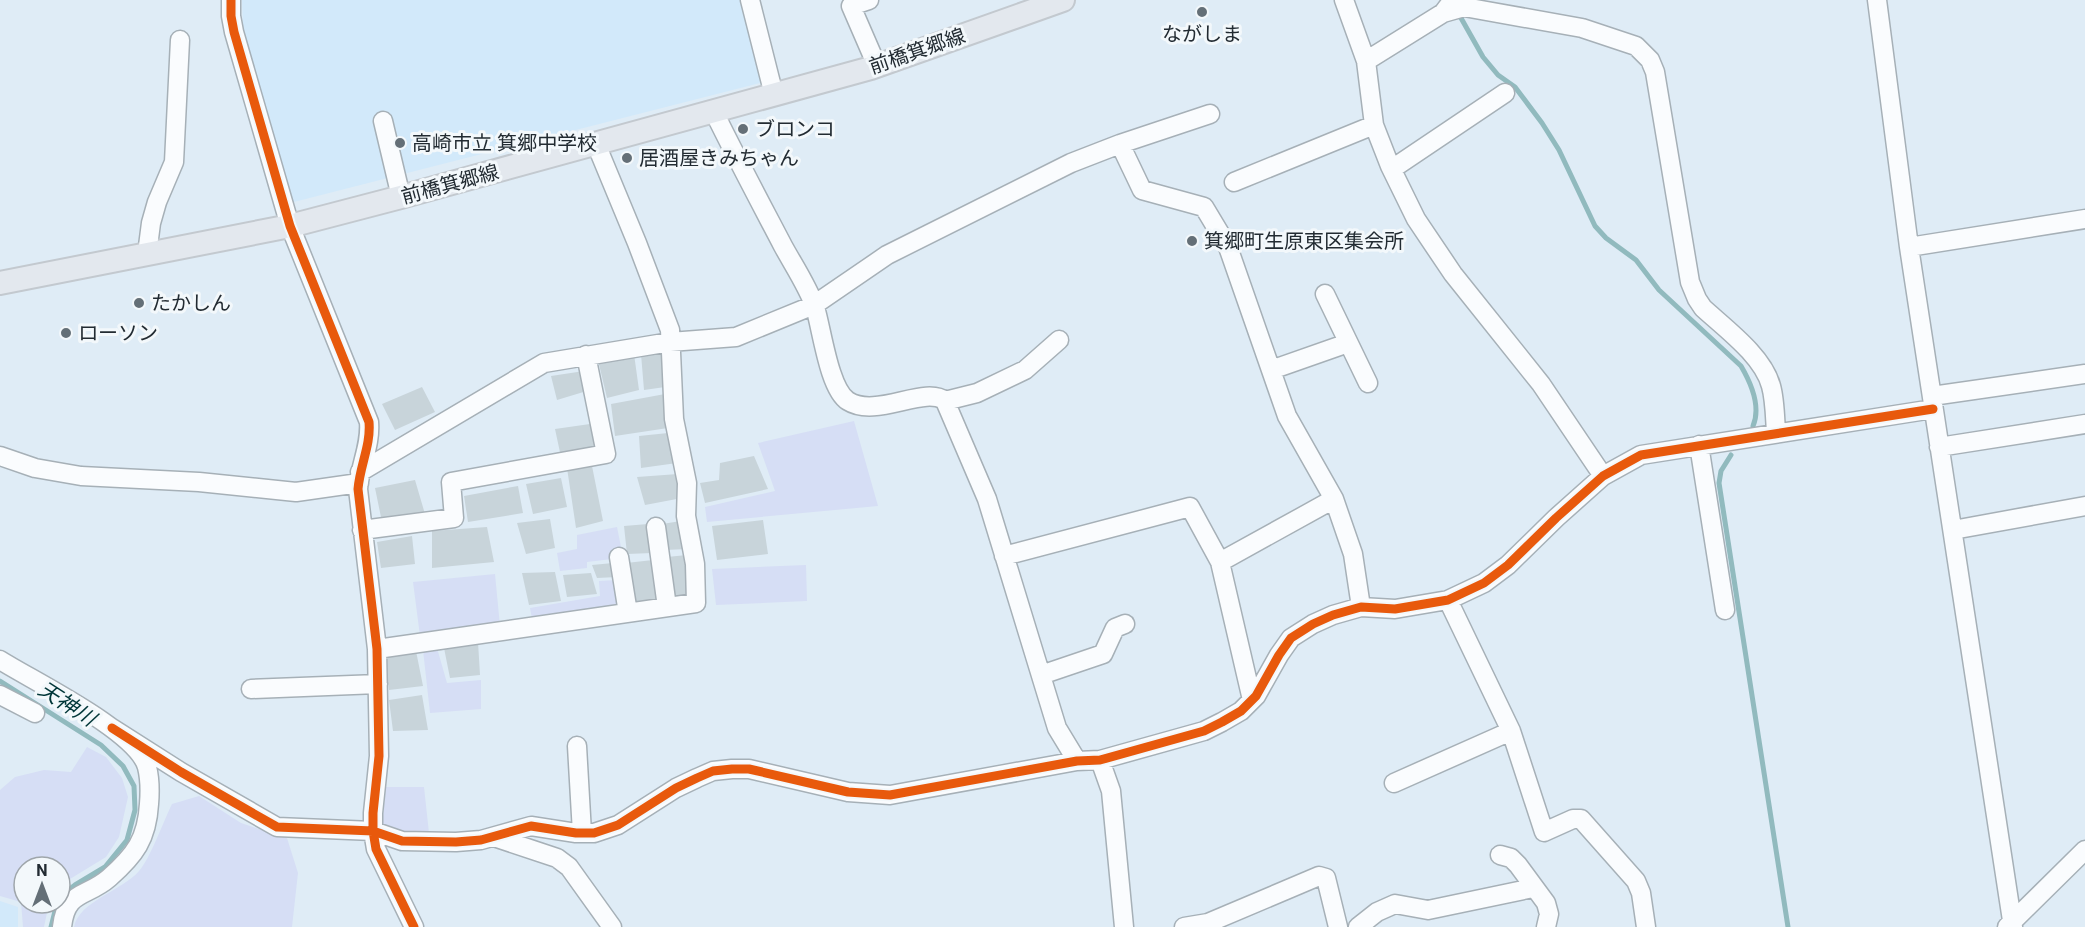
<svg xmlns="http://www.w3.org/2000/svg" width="2085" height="927" font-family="Roboto,'Noto Sans JP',sans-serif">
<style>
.built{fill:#d2e9fa}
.green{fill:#d6def5}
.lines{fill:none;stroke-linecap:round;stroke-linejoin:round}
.stream{stroke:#91babe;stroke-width:5}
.building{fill:#c8d4da}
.minor-casing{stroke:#a6b0b7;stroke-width:21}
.major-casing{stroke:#c3c9cf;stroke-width:26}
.minor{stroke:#fafcfe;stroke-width:18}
.major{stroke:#e3e8ee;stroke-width:22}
.cycleway-casing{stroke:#f3f8fb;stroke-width:13}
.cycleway{stroke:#e8590c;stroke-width:9}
.poi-dot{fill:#646f77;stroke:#f3f8fb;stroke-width:2}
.labels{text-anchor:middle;stroke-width:6;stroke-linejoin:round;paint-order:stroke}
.poi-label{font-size:20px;fill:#222b32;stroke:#f3f8fb;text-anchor:start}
.street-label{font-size:20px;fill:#222b32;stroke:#f3f8fb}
.water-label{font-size:21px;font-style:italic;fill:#013638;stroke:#f3f8fb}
</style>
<rect width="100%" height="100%" fill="#dfecf6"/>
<!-- built -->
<path class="built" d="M242,0H743L764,82L290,203L243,29Z
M0,901L18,907V927H0Z"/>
<!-- green -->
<path class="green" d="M854,421L878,506L707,522L705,507L775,491L758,443Z
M617,527L622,552L612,559L587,562V568L560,571L557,553L577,549V535Z
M806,565L807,601L716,605L712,569Z
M495,574L500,626L420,636L413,582Z
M617,580L624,611L533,624L530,608L600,596L599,581Z
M437,648L447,683L481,680V709L430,713L423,650Z
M87,747L106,757L122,778L128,797L119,837L106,857L70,879L60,889V867H24V903H49L44,927H23L21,902L0,896V790L15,777L44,770L71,772Z
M386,787H424L429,833L405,837L382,827Z
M199,796L241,823L287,838L298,873L292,927H74C79,901 122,891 139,871C150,859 164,820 172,804Z"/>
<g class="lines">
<!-- stream -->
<path class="stream" d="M1461,18L1483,57L1498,75L1515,87L1542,123L1559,150L1595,226L1606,238L1636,260L1659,290L1741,366C1751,383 1761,407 1753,426
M1731,455L1721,471L1719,483L1788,927
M0,681L101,745L123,766L134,786L135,810L127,840L105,867L75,885L60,897
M51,927L57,903"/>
</g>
<!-- building -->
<path class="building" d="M664,350L665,387L644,390L641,354Z
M634,354L639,390L607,398L598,360Z
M584,371L590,390L557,400L551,376Z
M422,387L435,412L395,430L382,404Z
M665,394L668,428L615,436L611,404Z
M590,424L596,450L561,457L555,429Z
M668,433L677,463L641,468L639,436Z
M754,456L768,489L705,503L700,483L719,480L720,463Z
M592,466L603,521L576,528L567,468Z
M678,474L682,498L645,505L637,477Z
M561,478L567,507L533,514L526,484Z
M415,480L425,514L382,522L375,488Z
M518,486L523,513L468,522L464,496Z
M550,519L555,548L526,554L517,523Z
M763,520L768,554L717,560L712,526Z
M681,521L687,549L665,550L662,524Z
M648,524L652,553L627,554L624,526Z
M487,527L494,562L432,568V531Z
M412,536L415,564L381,568L377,542Z
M687,555L691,595L673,600L667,557Z
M653,560L659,601L632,604L626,563Z
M613,563L617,577L597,578L592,565Z
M555,572L561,601L529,605L522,573Z
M591,573L597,594L567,597L563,575Z
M478,642L480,675L450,678L444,648Z
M416,651L423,686L389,690L385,656Z
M422,695L428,730L393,731L389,700Z"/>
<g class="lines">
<!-- minor casing -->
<g class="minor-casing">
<path id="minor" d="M231,0V16L234,32L290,226L369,422C371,445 360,465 358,489L377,649L379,756L373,813V831L376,849L414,927
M750,0L774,95
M869,0L851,6L877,66
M1344,0L1366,61L1374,125L1390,166L1416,219L1453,274L1541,384L1603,476
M1877,0L1909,247L2013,927
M1443,13L1464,7L1582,28L1636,46L1650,60L1655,72L1690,282L1697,299L1703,308C1726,329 1763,356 1771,386C1775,400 1775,418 1776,433
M1366,61L1443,13L1449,5
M714,112C736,157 760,202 783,246C794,266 808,287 815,307C822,330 829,389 848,401C876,419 925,385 945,401L987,499L1057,728L1077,761
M383,121L401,197
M1120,144L1142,190L1204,207L1228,247L1287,416L1334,499L1353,554L1361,607
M1392,169L1505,93
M1234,182L1374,125
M1909,247L2085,219
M147,254L151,223L157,202L174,162L180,40
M1325,294L1368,383
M1271,370L1348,343
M1932,396L2085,374
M945,401L977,393L1025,370L1059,340
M1699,445L1725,610
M1939,447L2085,424
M0,456L35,468L81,476L199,482L296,492L359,483
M360,472L544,363L670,342L736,337L814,305L887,255L1071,163L1120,144L1210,114
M656,527L667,607
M362,530L454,518L451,482L606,454L586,355
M1953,530L2085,506
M1004,556L1190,507L1220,562
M619,557L628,613
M1448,600L1511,731L1544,832L1573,819H1581L1636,881L1641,893L1646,927
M377,649L696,603L695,564L686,516L687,483L674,419L670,330L637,243L596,144
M0,660C33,681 137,731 147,767C150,779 150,792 149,804C147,839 135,855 109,878C86,898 66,890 62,927
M1041,675L1103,654L1115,628L1125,624
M251,689L378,684
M0,695L35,713
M1252,700L1220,562L1334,499
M112,728L181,772L277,827L373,831L402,841L456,842L481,840L531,826L576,833H594L618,825L676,788L697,778L713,771L732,769H749L848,792L890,795L1077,761L1100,760L1204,731L1222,722L1241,711L1256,696L1279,655L1291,638L1313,624L1333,615L1361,607L1395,609L1448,600L1484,583L1508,565L1556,518L1603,476L1641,455L1933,409
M577,746L582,833
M1100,760L1111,791L1124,927
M1394,783L1511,731
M494,837L557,858L569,867L612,927
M1500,855L1511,858L1518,865L1546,903L1549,914L1546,927
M1184,927L1208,923L1319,876L1326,878L1338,927
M1358,927L1377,912L1395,904L1428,910L1533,888
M2007,927L2085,850"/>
</g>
<!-- major casing -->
<g class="major-casing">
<path id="major" d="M0,283L290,226L401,197L871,68L1063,0"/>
</g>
<!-- minor -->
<use href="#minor" class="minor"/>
<!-- major -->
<use href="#major" class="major"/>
<!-- cycleway casing -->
<g class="cycleway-casing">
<path id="cycleway" d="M231,0V16L234,32L290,226L369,422C371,445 360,465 358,489L377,649L379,756L373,813V831L376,849L414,927
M112,728L181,772L277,827L373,831L402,841L456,842L481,840L531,826L576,833H594L618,825L676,788L697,778L713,771L732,769H749L848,792L890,795L1077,761L1100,760L1204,731L1222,722L1241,711L1256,696L1279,655L1291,638L1313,624L1333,615L1361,607L1395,609L1448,600L1484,583L1508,565L1556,518L1603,476L1641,455L1933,409"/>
</g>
<!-- cycleway -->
<use href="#cycleway" class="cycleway"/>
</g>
<!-- markers -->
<g class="poi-dot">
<circle cx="1202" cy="12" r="6"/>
<circle cx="743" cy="129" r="6"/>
<circle cx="400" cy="143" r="6"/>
<circle cx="627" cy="158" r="6"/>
<circle cx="1192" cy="241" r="6"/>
<circle cx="139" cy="303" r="6"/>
<circle cx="66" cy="333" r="6"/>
</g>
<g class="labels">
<!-- poi labels -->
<g class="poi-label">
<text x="1202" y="41" text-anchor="middle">ながしま</text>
<text x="755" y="136">ブロンコ</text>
<text x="412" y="150">高崎市立 箕郷中学校</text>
<text x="639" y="165">居酒屋きみちゃん</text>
<text x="1204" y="248">箕郷町生原東区集会所</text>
<text x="151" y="310">たかしん</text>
<text x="78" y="340">ローソン</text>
</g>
<!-- street labels -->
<g class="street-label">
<text transform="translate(917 51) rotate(-19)" y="7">前橋箕郷線</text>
<text transform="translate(450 184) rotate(-15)" y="7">前橋箕郷線</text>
</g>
<!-- water labels -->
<g class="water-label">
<text transform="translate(67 704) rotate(33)" y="7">天神川</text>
</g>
</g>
<!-- north arrow -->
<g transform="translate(42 885)"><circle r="28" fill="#f3f8fb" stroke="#9fa6ab" stroke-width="1.5"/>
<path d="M0-4.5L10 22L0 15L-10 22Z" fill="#646f77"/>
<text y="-9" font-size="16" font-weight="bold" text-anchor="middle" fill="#222b32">N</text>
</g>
</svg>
